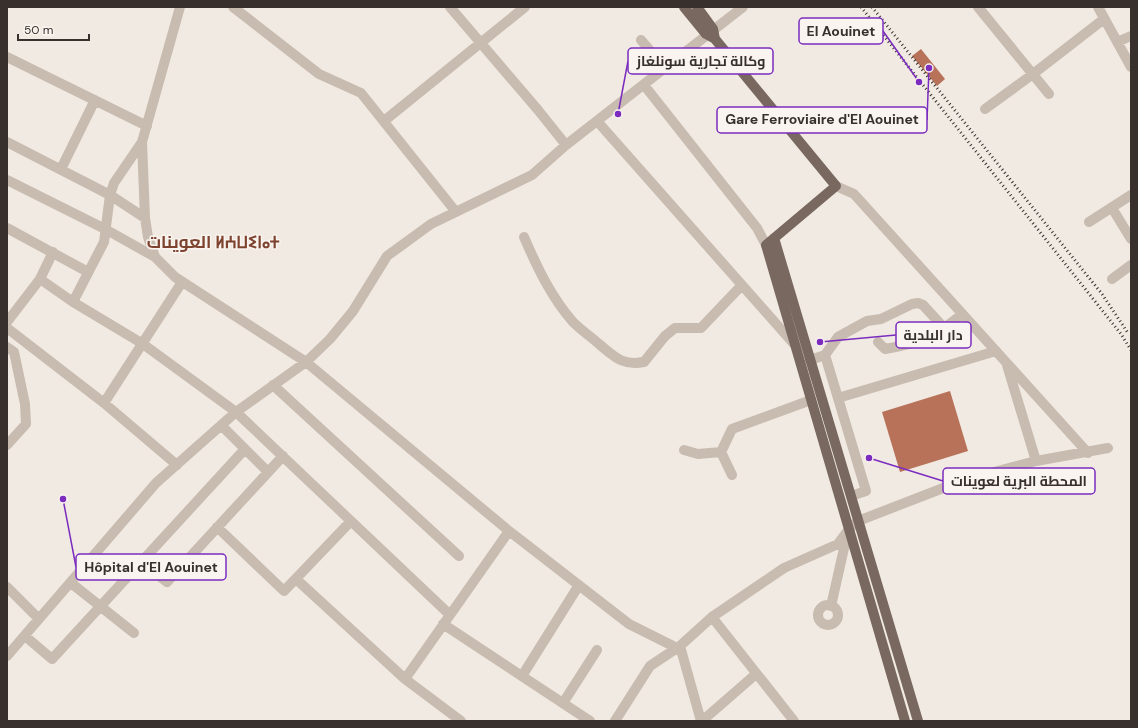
<svg xmlns="http://www.w3.org/2000/svg" width="1138" height="728" font-family="'DM Sans',Cairo,'Noto Sans Tifinagh',sans-serif">
<style>
.building{fill:#b87259}
.lines{fill:none;stroke-linecap:round;stroke-linejoin:round}
.minor{stroke:#c8bbaf;stroke-width:10}
.major{stroke:#78685f;stroke-width:10}
.rail{stroke:#38302c;stroke-width:3;stroke-dasharray:1 3;stroke-linecap:butt}
.labels{text-anchor:middle;stroke-width:3;stroke-linejoin:round;paint-order:stroke}
.district-label{font-size:17px;font-weight:bold;fill:#7e432f;stroke:#f9f4ef}
.leader{fill:none;stroke:#7b2cbf;stroke-width:1.5}
.callout-dot{fill:#7b2cbf;stroke:#f9f4ef;stroke-width:1.5}
.callout{fill:#f9f4ef;stroke:#7b2cbf;stroke-width:1.5}
.callout-label{font-size:14px;text-anchor:middle;font-weight:bold;fill:#38302c}
</style>
<rect width="100%" height="100%" fill="#f1eae2"/>
<!-- building -->
<path class="building" d="M921,49L945,79L937,86L912,56Z
M950,391L968,451L900,472L882,412Z"/>
<g class="lines">
<!-- minor -->
<path class="minor" d="M180,7L142,142L145,218L148,237L155,257L175,277L306,362L509,531L629,624L677,648
M233,7L319,74L361,93L456,212
M450,7L538,110L566,145
M978,7L1049,94
M1098,7L1131,67
M641,40L665,68
M1117,42L1131,36
M7,57L147,126
M644,85L757,228L766,245
M985,109L1033,74L1104,19
M384,121L525,7
M597,121L794,344
M7,142L110,195L145,218
M61,169L95,100
M7,180L105,229L155,257
M836,186L854,194L1088,453
M1112,208L1131,239
M1089,222L1131,195
M7,228L88,272
M524,237C537,267 551,297 573,322C581,330 591,337 599,344C615,357 622,366 644,362L665,336L675,328H701L742,285
M40,279L73,302L143,344L236,412L449,614
M1112,279L1131,265
M73,302L104,242L110,195L114,183L142,142
M7,322L40,279L53,252
M7,328L104,403L177,465
M878,342L885,349C920,343 935,337 962,314
M7,347L14,352L25,404L26,424L7,445
M825,355L838,337L867,321L881,319L912,304L918,303L923,305L945,329
M810,360L825,355L866,491L851,496
M1007,365L1036,461
M273,385L459,556
M838,398L996,351
M104,403L182,282
M221,425L268,472
M684,450L698,454L721,452
M732,475L721,452L732,429L811,400
M217,527L284,591L351,521
M140,561L167,582L283,456
M296,579L405,679L461,721
M71,583L134,633
M7,587L39,619
M818 615a10 10 0 1 1 20 0a10 10 0 1 1-20 0Z
M831,606L847,535
M712,617L794,721
M443,624L590,721
M25,636L52,659L245,449
M680,646L701,721
M7,656L156,483L236,412L306,362L330,339L353,311L387,256L431,224L532,175L566,145L743,7
M522,676L579,585
M405,679L509,531
M563,703L597,650
M615,721L650,666L680,646L712,617L784,568L838,544L849,529L858,521L964,480L1036,461L1108,448
M702,721L756,674"/>
<!-- major -->
<path class="major" d="M684,7L706,34L715,39L836,186L766,245L905,721
M697,7L713,29L715,39
M774,238L918,721"/>
<!-- rail -->
<path class="rail" d="M861,7L1121,334L1131,350
M872,7L1102,294L1128,333"/>
</g>
<g class="labels">
<!-- district labels -->
<g class="district-label">
<text x="213" y="248">العوينات ⵍⵄⵡⵉⵏⴰⵜ</text>
</g>
</g>
<!-- callouts -->
<path class="leader" d="M919 82L883 31M618 114L628 61M929 68L927 120M820 342L896 335M869 458L943 481M63 499L76 567"/>
<g class="callout-dot">
<circle cx="919" cy="82" r="4"/>
<circle cx="618" cy="114" r="4"/>
<circle cx="929" cy="68" r="4"/>
<circle cx="820" cy="342" r="4"/>
<circle cx="869" cy="458" r="4"/>
<circle cx="63" cy="499" r="4"/>
</g>
<g class="callout">
<rect x="799" y="18" width="84" height="26" rx="4"/>
<rect x="628" y="48" width="145" height="26" rx="4"/>
<rect x="717" y="107" width="210" height="26" rx="4"/>
<rect x="896" y="322" width="75" height="26" rx="4"/>
<rect x="943" y="468" width="152" height="26" rx="4"/>
<rect x="76" y="554" width="150" height="26" rx="4"/>
</g>
<g class="callout-label">
<text x="841" y="36">El Aouinet</text>
<text x="701" y="66">وكالة تجارية سونلغاز</text>
<text x="822" y="124">Gare Ferroviaire d'El Aouinet</text>
<text x="933" y="340">دار البلدية</text>
<text x="1019" y="486">المحطة البرية لعوينات</text>
<text x="151" y="572">Hôpital d'El Aouinet</text>
</g>
<!-- border -->
<rect width="1138" height="728" fill="none" stroke="#38302c" stroke-width="16"/>
<!-- scale -->
<path d="M18 34v6h71v-6" fill="none" stroke="#38302c" stroke-width="2"/>
<text x="24" y="34" font-size="12" fill="#38302c" stroke="#f9f4ef" stroke-width="3" paint-order="stroke">50 m</text>
</svg>
